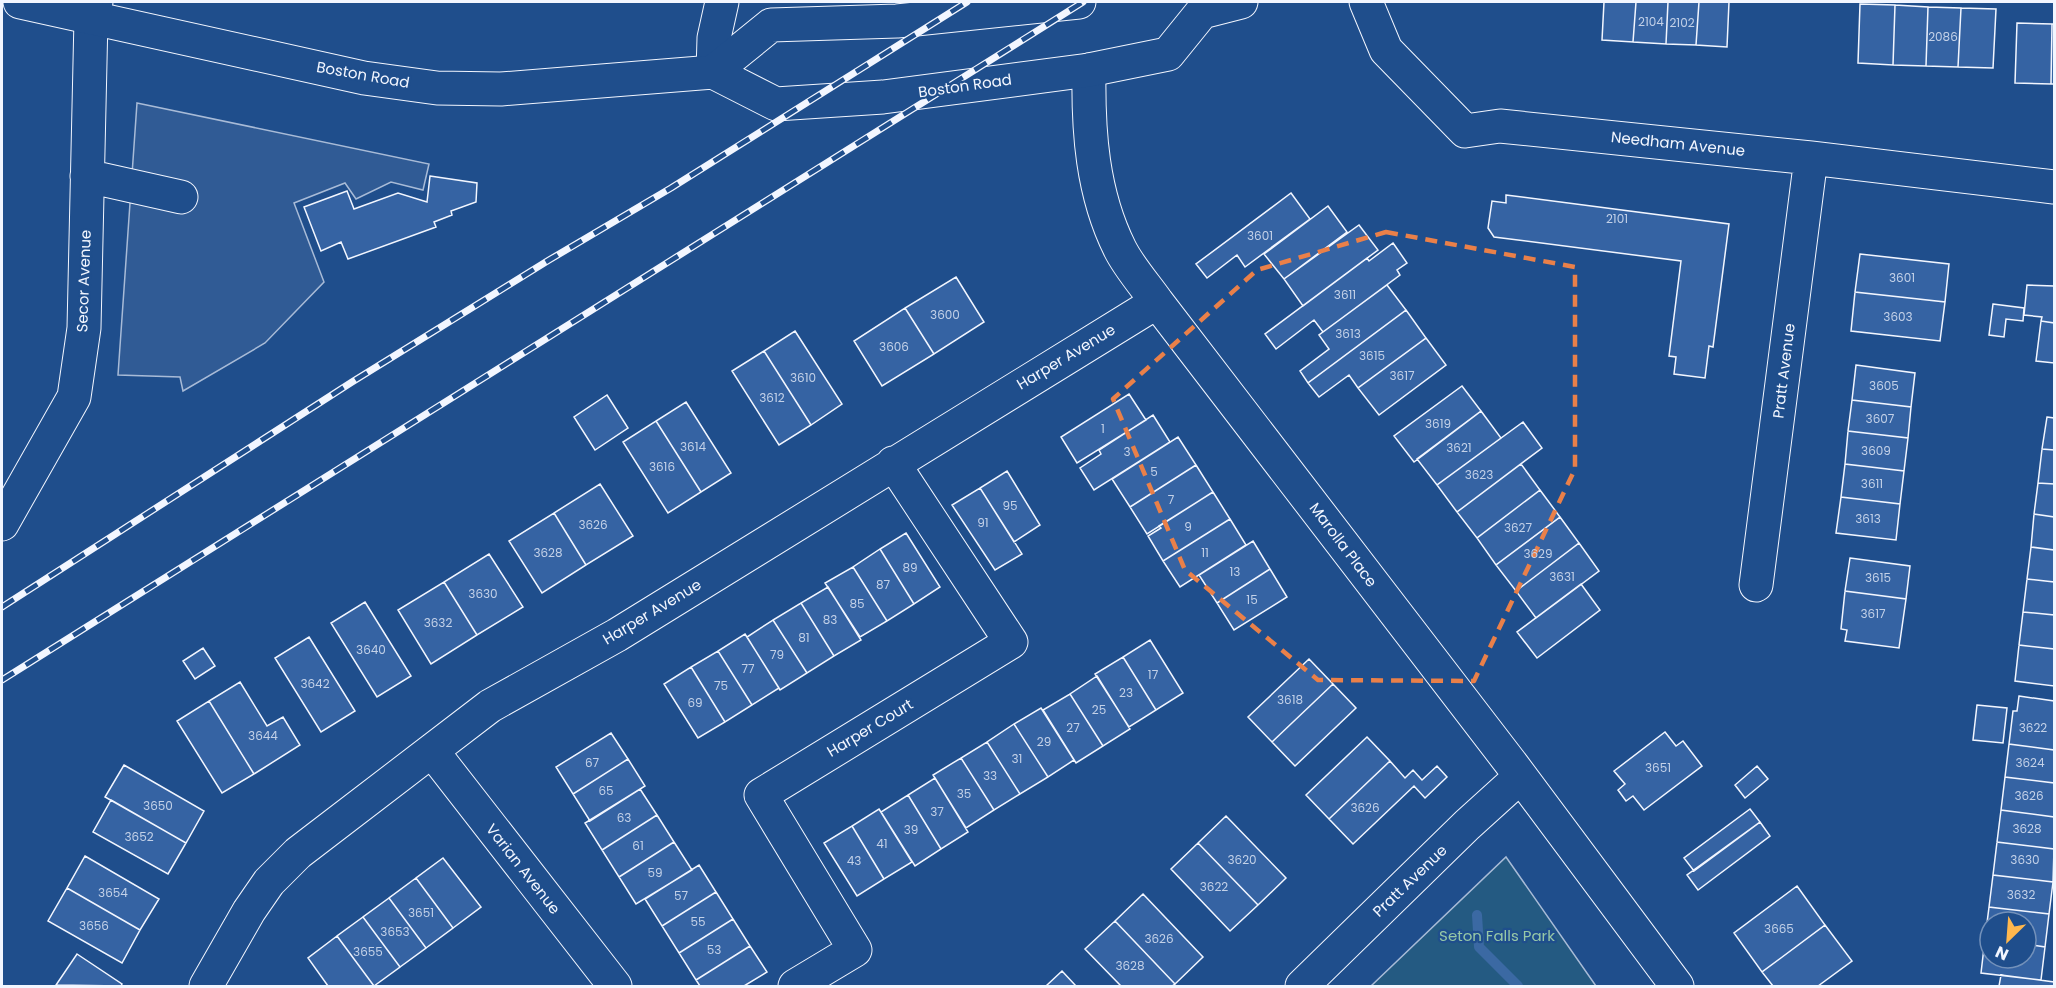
<svg xmlns="http://www.w3.org/2000/svg" width="2056" height="988" font-family="Poppins,sans-serif">
<style>
.green{fill:#245a82;stroke:#a8bbd7;stroke-width:1.5}
.parking{fill:#305b95;stroke:#a8bbd7;stroke-width:1.5}
.lines{fill:none;stroke-linecap:round;stroke-linejoin:round}
.stream{stroke:#3b69a3;stroke-width:10}
.building{fill:#3563a3;stroke:#f2f6ff;stroke-width:1.5}
.minor-casing{stroke:#f2f6ff;stroke-width:35}
.major-casing{stroke:#f2f6ff;stroke-width:35}
.minor{stroke:#1f4e8c;stroke-width:33}
.major{stroke:#1f4e8c;stroke-width:33}
.rail-casing{stroke:#f2f6ff;stroke-width:7}
.rail{stroke:#1f4e8c;stroke-width:4.5;stroke-dasharray:14;stroke-linecap:butt}
.marked{fill:none;stroke:#ea8049;stroke-width:4.5;stroke-dasharray:12 8;stroke-linejoin:round}
.labels{text-anchor:middle;stroke-width:4.5;stroke-linejoin:round;paint-order:stroke}
.number-label{font-size:12px;fill:#c3d1e8}
.street-label{font-size:15px;fill:#f2f6ff;stroke:#1f4e8c}
.park-label{font-size:15px;fill:#97c8a6;stroke:#1f4e8c}
</style>
<rect width="100%" height="100%" fill="#1f4e8c"/>
<!-- green -->
<path class="green" d="M1506,857L1596,986H1371Z"/>
<!-- parking -->
<path class="parking" d="M137,103L429,164L423,190L391,182L356,199L345,183L294,203L324,282L265,343L183,391L180,377L118,375Z"/>
<g class="lines">
<!-- stream -->
<path class="stream" d="M1477,915L1479,947L1518,986"/>
</g>
<!-- building -->
<path class="building" d="M1604,2H1636L1633,42L1602,40Z
M1636,2H1668L1666,44L1633,42Z
M1668,2H1699L1696,45L1666,44Z
M1699,2H1729L1727,47L1696,45Z
M1860,4L1895,5L1893,65L1858,63Z
M1895,5L1928,7L1926,66L1893,65Z
M1928,7L1961,8L1958,67L1926,66Z
M1961,8L1996,9L1993,68L1958,67Z
M2017,23L2052,24L2051,84L2015,83Z
M2052,24H2054V84H2051Z
M430,176L477,183L476,202L451,211L452,215L434,222L436,227L348,259L341,242L321,251L304,207L347,191L354,209L398,193L427,202Z
M1291,193L1310,219L1245,267L1237,255L1207,278L1196,264Z
M1506,195L1729,224L1713,347L1709,346L1705,378L1674,374L1676,357L1669,356L1681,261L1494,237L1488,228L1492,201L1506,203Z
M1328,206L1347,232L1284,279L1264,254Z
M1359,225L1378,250L1303,306L1284,279Z
M1393,243L1407,263L1397,270L1400,275L1323,332L1314,320L1276,349L1265,334L1367,258L1369,261Z
M1860,254L1949,264L1945,302L1855,292Z
M956,277L984,322L934,354L905,308Z
M1387,285L1406,310L1308,383L1300,371L1329,349L1319,335Z
M2027,285L2054,286V323L2041,321L2042,317L2024,315Z
M1855,292L1945,302L1940,341L1851,331Z
M1993,304L2024,308L2023,321L2006,319L2004,337L1989,335Z
M905,308L934,354L882,386L854,341Z
M1406,310L1426,338L1358,388L1349,375L1319,397L1308,383Z
M2041,321L2054,323V363L2036,361Z
M795,331L842,404L811,425L764,351Z
M1426,338L1446,365L1379,415L1358,388Z
M764,351L811,425L779,445L732,371Z
M1856,365L1915,373L1911,407L1852,400Z
M1462,386L1481,411L1414,462L1394,436Z
M1129,394L1146,420L1077,463L1061,437Z
M607,395L628,428L595,450L574,417Z
M1852,400L1911,407L1908,438L1848,431Z
M686,402L731,473L701,492L656,421Z
M1481,411L1501,438L1437,485L1417,459Z
M1153,415L1170,442L1094,490L1080,468L1101,454L1099,450Z
M2047,417L2054,418V450L2042,449Z
M656,421L701,492L668,513L623,442Z
M1523,422L1542,448L1457,512L1437,485Z
M1848,431L1908,438L1904,471L1845,464Z
M1178,437L1196,465L1130,507L1112,479Z
M2042,449L2054,450V484L2038,483Z
M1521,464L1540,490L1477,538L1457,512Z
M1845,464L1904,471L1900,504L1841,497Z
M1196,465L1213,492L1147,534L1130,507Z
M1007,471L1040,525L1014,542L980,488Z
M2038,483L2054,484V517L2034,514Z
M600,484L633,536L586,565L554,513Z
M980,488L1022,554L995,570L952,505Z
M1540,490L1560,517L1496,565L1477,538Z
M1213,492L1230,519L1163,561L1148,536L1161,528L1159,526Z
M1841,497L1900,504L1896,540L1836,533Z
M554,513L586,565L542,593L509,541Z
M2034,514L2054,517V550L2031,547Z
M1560,517L1579,543L1516,591L1496,565Z
M1230,519L1246,545L1180,587L1163,561Z
M906,533L940,587L914,604L880,549Z
M1253,541L1270,569L1217,603L1199,575Z
M1579,543L1599,571L1536,618L1516,591Z
M2031,547L2054,550V582L2027,579Z
M880,549L914,604L887,621L853,567Z
M489,554L523,607L477,635L444,582Z
M1850,558L1910,566L1906,599L1845,591Z
M853,567L887,621L860,637L825,583Z
M1270,569L1287,597L1234,630L1217,603Z
M2027,579L2054,582V615L2023,612Z
M444,582L477,635L431,664L398,610Z
M1581,584L1600,610L1537,658L1517,632Z
M828,587L861,640L834,656L801,603Z
M1845,591L1906,599L1899,648L1845,641L1847,630L1841,629Z
M365,602L411,676L377,697L331,623Z
M801,603L834,656L807,673L773,620Z
M2023,612L2054,615V649L2019,645Z
M773,620L807,673L780,690L747,637Z
M745,634L779,688L752,705L718,651Z
M309,637L355,711L321,732L275,658Z
M1150,640L1183,693L1156,710L1123,657Z
M2019,645L2054,649V686L2015,681Z
M203,648L215,666L195,679L183,661Z
M718,651L752,705L725,722L691,667Z
M1123,657L1156,710L1129,727L1095,674Z
M1309,659L1333,684L1272,742L1248,717Z
M691,667L725,722L698,738L664,684Z
M1097,676L1130,729L1103,746L1070,694Z
M240,682L267,726L283,717L300,745L254,774L209,701Z
M1333,684L1356,708L1295,766L1272,742Z
M1070,694L1103,746L1076,763L1043,710Z
M2019,696L2054,701V750L2009,744L2013,711H2017Z
M209,701L254,774L222,793L177,721Z
M1977,705L2007,708L2003,743L1973,740Z
M1041,708L1074,760L1048,777L1014,724Z
M1014,724L1048,777L1020,794L987,742Z
M1665,732L1676,746L1683,741L1702,766L1644,810L1633,796L1626,801L1618,790L1625,784L1614,771Z
M611,733L628,759L573,794L556,767Z
M1367,737L1390,761L1329,819L1306,795Z
M987,742L1020,794L994,810L961,758Z
M2009,744L2054,750V783L2005,777Z
M961,758L994,810L966,828L933,775Z
M628,759L645,786L590,821L573,794Z
M1390,761L1405,778L1413,770L1422,780L1437,766L1447,777L1425,798L1414,786L1353,844L1329,819Z
M124,765L204,811L186,843L105,797Z
M1757,766L1768,779L1745,798L1735,785Z
M2005,777L2054,783V817L2001,810Z
M935,778L968,832L941,849L908,795Z
M640,789L657,815L602,850L585,823Z
M908,795L941,849L915,866L881,812Z
M111,800L186,843L168,874L93,832Z
M879,809L912,862L884,879L852,826Z
M1750,809L1760,822L1694,871L1684,858Z
M2001,810L2054,817V849L1997,842Z
M657,815L674,842L619,877L602,850Z
M1226,816L1286,878L1258,905L1198,843Z
M1760,822L1770,836L1698,890L1687,875Z
M852,826L884,879L857,896L824,843Z
M674,842L692,870L636,904L619,877Z
M1997,842L2054,849L2053,882L1993,875Z
M1198,843L1258,905L1230,931L1171,869Z
M85,856L159,899L140,930L67,888Z
M443,858L481,907L453,928L416,878Z
M699,865L716,892L662,926L645,899Z
M1993,875L2053,882L2049,914L1989,907Z
M416,878L453,928L426,948L389,898Z
M1797,886L1825,925L1762,972L1734,933Z
M67,888L140,930L122,963L48,921Z
M716,892L733,919L679,953L662,926Z
M1143,894L1203,957L1175,984L1115,921Z
M389,898L426,948L400,967L363,917Z
M1989,907L2049,914L2045,947L2026,944V922H1990V940L1985,939Z
M363,917L400,967L374,986L337,936Z
M733,919L750,946L696,980L679,953Z
M1115,921L1175,984L1172,986H1121L1085,949Z
M1825,925L1852,961L1818,986H1773L1762,972Z
M337,936L374,986H328L308,958Z
M1985,939L1990,940V958H2026V944L2045,947L2041,980L1981,973Z
M750,946L767,972L744,986H700L696,980Z
M77,954L122,984L121,986L56,985Z
M1062,971L1076,986H1046Z
M2001,975L2054,982V986H1999Z"/>
<g class="lines">
<!-- minor casing -->
<g class="minor-casing">
<path id="minor" d="M1366,2L1386,50L1465,131L1500,126L1811,158L2054,187
M1089,70C1088,131 1092,193 1120,249C1129,267 1145,285 1157,302L1513,766L1677,986
M713,72L714,38L722,2
M87,176L181,197
M2,524L74,397L84,328L91,18L96,2
M1756,585L1811,158
M432,751L615,986
M206,986L249,911L269,882L298,853L490,706L617,635L1157,302
M795,986L855,950L761,795L1011,642L893,463
M1302,986L1467,825L1520,777"/>
</g>
<!-- major casing -->
<g class="major-casing">
<path id="major" d="M20,2L364,78L437,88L501,89L713,72L776,104L883,97L1089,70L1168,54L1202,12L1241,2
M713,72L771,25L897,21L1079,2"/>
</g>
<!-- minor -->
<use href="#minor" class="minor"/>
<!-- major -->
<use href="#major" class="major"/>
<!-- rail casing -->
<g class="rail-casing">
<path id="rail" d="M2,607L352,382L549,260L671,188L967,2
M2,680L1083,2"/>
</g>
<!-- rail -->
<use href="#rail" class="rail"/>
</g>
<!-- marked area -->
<path class="marked" d="M1386,232L1575,267V469L1474,681L1318,680L1185,570L1113,399L1257,270Z"/>
<g class="labels">
<!-- number labels -->
<g class="number-label">
<text x="1651" y="26">2104</text>
<text x="1682" y="27">2102</text>
<text x="1943" y="41">2086</text>
<text x="1617" y="223">2101</text>
<text x="1260" y="240">3601</text>
<text x="1902" y="282">3601</text>
<text x="1345" y="299">3611</text>
<text x="945" y="319">3600</text>
<text x="1898" y="321">3603</text>
<text x="1348" y="338">3613</text>
<text x="894" y="351">3606</text>
<text x="1372" y="360">3615</text>
<text x="1402" y="380">3617</text>
<text x="803" y="382">3610</text>
<text x="1884" y="390">3605</text>
<text x="772" y="402">3612</text>
<text x="1880" y="423">3607</text>
<text x="1438" y="428">3619</text>
<text x="1103" y="433">1</text>
<text x="693" y="451">3614</text>
<text x="1459" y="452">3621</text>
<text x="1876" y="455">3609</text>
<text x="1127" y="456">3</text>
<text x="662" y="471">3616</text>
<text x="1154" y="476">5</text>
<text x="1479" y="479">3623</text>
<text x="1872" y="488">3611</text>
<text x="1171" y="504">7</text>
<text x="1010" y="510">95</text>
<text x="1868" y="523">3613</text>
<text x="983" y="527">91</text>
<text x="593" y="529">3626</text>
<text x="1188" y="531">9</text>
<text x="1518" y="532">3627</text>
<text x="548" y="557">3628</text>
<text x="1205" y="557">11</text>
<text x="1538" y="558">3629</text>
<text x="910" y="572">89</text>
<text x="1235" y="576">13</text>
<text x="1562" y="581">3631</text>
<text x="1878" y="582">3615</text>
<text x="883" y="589">87</text>
<text x="483" y="598">3630</text>
<text x="1252" y="604">15</text>
<text x="857" y="608">85</text>
<text x="1873" y="618">3617</text>
<text x="830" y="624">83</text>
<text x="438" y="627">3632</text>
<text x="804" y="642">81</text>
<text x="371" y="654">3640</text>
<text x="777" y="659">79</text>
<text x="748" y="673">77</text>
<text x="1153" y="679">17</text>
<text x="315" y="688">3642</text>
<text x="721" y="690">75</text>
<text x="1126" y="697">23</text>
<text x="1290" y="704">3618</text>
<text x="695" y="707">69</text>
<text x="1099" y="714">25</text>
<text x="1073" y="732">27</text>
<text x="2033" y="732">3622</text>
<text x="263" y="740">3644</text>
<text x="1044" y="746">29</text>
<text x="1017" y="763">31</text>
<text x="592" y="767">67</text>
<text x="2030" y="767">3624</text>
<text x="1658" y="772">3651</text>
<text x="990" y="780">33</text>
<text x="606" y="795">65</text>
<text x="964" y="798">35</text>
<text x="2029" y="800">3626</text>
<text x="158" y="810">3650</text>
<text x="1365" y="812">3626</text>
<text x="937" y="816">37</text>
<text x="624" y="822">63</text>
<text x="2027" y="833">3628</text>
<text x="911" y="834">39</text>
<text x="139" y="841">3652</text>
<text x="882" y="848">41</text>
<text x="638" y="850">61</text>
<text x="1242" y="864">3620</text>
<text x="2025" y="864">3630</text>
<text x="854" y="865">43</text>
<text x="655" y="877">59</text>
<text x="1214" y="891">3622</text>
<text x="113" y="897">3654</text>
<text x="2021" y="899">3632</text>
<text x="681" y="900">57</text>
<text x="421" y="917">3651</text>
<text x="698" y="926">55</text>
<text x="94" y="930">3656</text>
<text x="1779" y="933">3665</text>
<text x="395" y="936">3653</text>
<text x="1159" y="943">3626</text>
<text x="714" y="954">53</text>
<text x="368" y="956">3655</text>
<text x="1130" y="970">3628</text>
</g>
<!-- street labels -->
<g class="street-label">
<text transform="translate(363 75) rotate(10)" y="5">Boston Road</text>
<text transform="translate(965 86) rotate(-8)" y="5">Boston Road</text>
<text transform="translate(1678 144) rotate(6)" y="5">Needham Avenue</text>
<text transform="translate(84 281) rotate(-88)" y="5">Secor Avenue</text>
<text transform="translate(1066 357) rotate(-31)" y="5">Harper Avenue</text>
<text transform="translate(1784 371) rotate(-83)" y="5">Pratt Avenue</text>
<text transform="translate(1343 545) rotate(53)" y="5">Marolla Place</text>
<text transform="translate(652 612) rotate(-31)" y="5">Harper Avenue</text>
<text transform="translate(870 728) rotate(-31)" y="5">Harper Court</text>
<text transform="translate(523 869) rotate(52)" y="5">Varian Avenue</text>
<text transform="translate(1410 881) rotate(-44)" y="5">Pratt Avenue</text>
</g>
<!-- park labels -->
<g class="park-label">
<text x="1497" y="941">Seton Falls Park</text>
</g>
</g>
<!-- border -->
<rect width="2056" height="988" fill="none" stroke="#f2f6ff" stroke-width="6"/>
<!-- north arrow -->
<g transform="translate(2008 940) rotate(205)"><circle r="28" fill="#1f4e8c" stroke="#7391ba" stroke-width="1.5"/>
<path d="M0-4.5L10 22L0 15L-10 22Z" fill="#ffb74d"/>
<text y="-9" font-size="16" font-weight="bold" text-anchor="middle" fill="#f2f6ff">N</text>
</g>
</svg>
